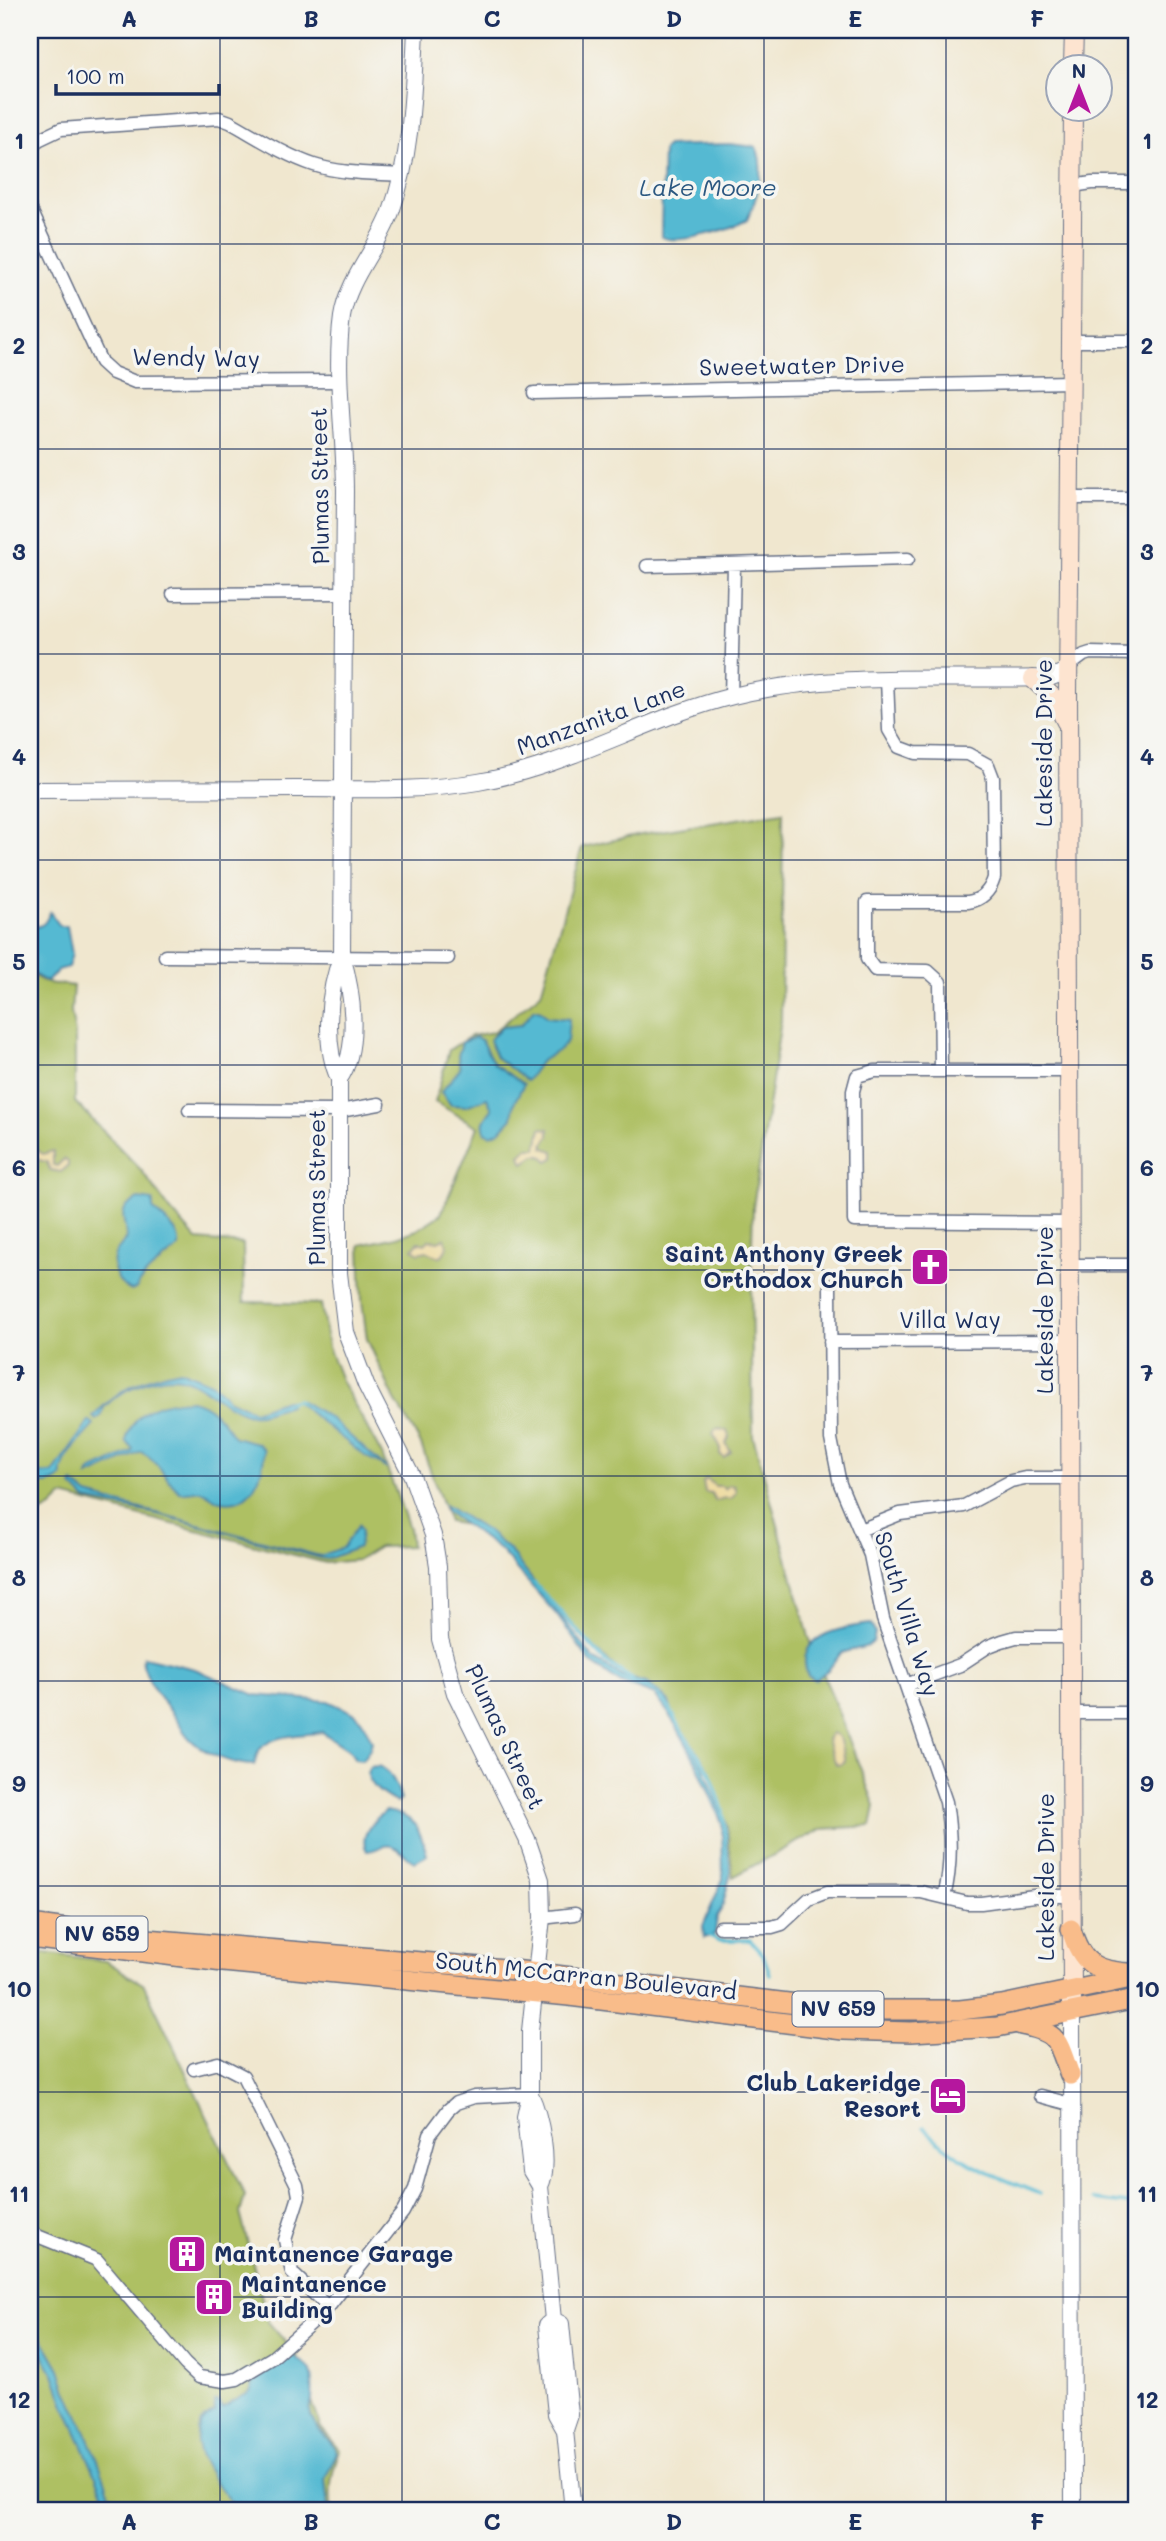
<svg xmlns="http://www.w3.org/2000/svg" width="1166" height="2541" font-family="Mali,sans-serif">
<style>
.green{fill:#aec063;stroke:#647860;stroke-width:2}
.sand{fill:#eeda9e;stroke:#84847e;stroke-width:2}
.water{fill:#54b9d2;stroke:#387498;stroke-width:2}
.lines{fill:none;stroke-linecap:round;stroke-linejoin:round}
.stream{stroke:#54b9d2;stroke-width:3.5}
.minor-casing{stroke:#666f86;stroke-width:15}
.tertiary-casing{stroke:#666f86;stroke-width:18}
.secondary-casing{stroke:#666f86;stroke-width:20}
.primary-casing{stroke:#666f86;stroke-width:22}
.minor{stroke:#fff;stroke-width:12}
.tertiary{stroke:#fff;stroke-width:16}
.secondary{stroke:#fde4d0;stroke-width:18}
.primary{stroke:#f9bc8a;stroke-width:19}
.grid{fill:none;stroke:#1b2f5e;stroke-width:2;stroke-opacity:0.55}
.labels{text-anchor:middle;stroke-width:7;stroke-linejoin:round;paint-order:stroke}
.shield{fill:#f6f6f2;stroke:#5d6b8a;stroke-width:2}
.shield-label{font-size:21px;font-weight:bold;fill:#1b2f5e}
.street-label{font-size:23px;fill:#1b2f5e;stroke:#f6f6f2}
.poi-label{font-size:23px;font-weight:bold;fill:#1b2f5e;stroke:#f6f6f2;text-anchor:end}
.water-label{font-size:24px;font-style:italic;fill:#2c5881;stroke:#f6f6f2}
.neatline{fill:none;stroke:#1b2f5e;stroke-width:2.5}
.grid-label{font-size:23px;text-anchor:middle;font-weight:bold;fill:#1b2f5e}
</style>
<rect width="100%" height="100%" fill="#f6f6f2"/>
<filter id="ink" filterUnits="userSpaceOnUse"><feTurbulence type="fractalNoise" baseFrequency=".0143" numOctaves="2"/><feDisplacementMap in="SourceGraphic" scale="14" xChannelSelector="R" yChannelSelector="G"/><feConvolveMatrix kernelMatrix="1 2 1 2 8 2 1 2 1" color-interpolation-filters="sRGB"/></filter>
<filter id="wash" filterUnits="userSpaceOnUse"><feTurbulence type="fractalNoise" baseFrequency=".00686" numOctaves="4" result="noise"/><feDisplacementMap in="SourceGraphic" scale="28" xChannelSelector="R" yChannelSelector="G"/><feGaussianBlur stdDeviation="1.57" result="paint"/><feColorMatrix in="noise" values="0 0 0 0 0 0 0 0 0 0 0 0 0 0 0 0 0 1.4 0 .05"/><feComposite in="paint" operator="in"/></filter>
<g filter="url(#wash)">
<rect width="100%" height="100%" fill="#f0e7cf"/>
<!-- green -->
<path class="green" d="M783,812L781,1020L753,1207L751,1275L753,1436L809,1637L875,1806L871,1826L821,1829L733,1877L727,1827L709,1769L678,1723L646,1684L624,1675L584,1639L499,1543L474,1526L449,1522L420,1442L395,1400L367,1339L362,1302L360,1245L397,1237L417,1230L441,1214L478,1127L435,1102L449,1050L471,1036L493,1032L541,993L582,847L641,834Z
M30,974L47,983L73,986L71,1012L75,1034V1102L141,1170L171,1211L197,1240L243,1244L244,1302L321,1304L328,1347L341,1380L382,1455L409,1528L411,1546L379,1547L358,1560L326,1563L63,1496L52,1507L30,1519Z
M30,1951L106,1961L144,1985L245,2196L240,2213L268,2322L296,2354L321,2428L340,2450C332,2471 328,2489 332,2511H30Z"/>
<!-- sand -->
<path class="sand" d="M541,1128L549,1129V1136L544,1144V1148L554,1151V1158L548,1161L541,1155H535L524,1163L520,1155L528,1148H537Z
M37,1150L43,1154L53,1151V1165L57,1166L64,1159L68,1162V1166L61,1172L50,1170L47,1162L35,1159L33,1154Z
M444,1238L448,1245C441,1261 440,1257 426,1251L419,1253L413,1249L418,1242L425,1244L429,1240L438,1241Z
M720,1429L727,1431L729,1437L726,1444L731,1452L724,1458L720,1454V1446L713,1434L715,1430Z
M707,1479L715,1486H722L725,1489L728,1485L734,1486L736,1492L731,1499L725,1498L715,1501L711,1493L705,1492L703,1482Z
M831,1734L839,1737L845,1761L840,1765L836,1764L827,1740Z"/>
<!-- water -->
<path class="water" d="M729,144L756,147C766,169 757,199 747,220C732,228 675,247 661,236L663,150L667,146Z
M50,912L60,926H67L72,954L68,967L58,970L47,982L30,972V923L34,927C44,926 46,922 50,912Z
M534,1009L541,1011L547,1017L569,1019L567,1041L559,1050L540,1062L527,1081L496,1057L489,1040L502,1027L521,1025Z
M476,1037L481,1040L494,1064L524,1084L514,1103L512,1118L500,1131L491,1135L486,1133C480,1123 486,1118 492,1109L487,1098L466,1106L451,1105L441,1092L460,1069L458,1056L462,1042Z
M139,1199L153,1201V1209C164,1222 181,1228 179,1247C168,1257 141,1274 137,1288L132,1291C118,1287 109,1265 116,1252C119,1247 123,1244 126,1238C126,1217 114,1211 139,1199Z
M180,1370L214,1384L228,1399L253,1411C263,1409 280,1400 288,1400L289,1405C278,1408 263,1416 251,1414C235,1412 209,1391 194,1383C166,1367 124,1388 104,1407L102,1415L96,1420L93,1417C118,1388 142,1378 180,1370Z
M191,1400C211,1404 223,1421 234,1437L257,1443L264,1450C264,1475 251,1507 221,1501C213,1500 209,1492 201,1491C194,1490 187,1493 180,1492C164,1479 159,1460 141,1452L88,1476L90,1471L132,1452L133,1449L126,1441C134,1409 161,1401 191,1400Z
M300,1400L330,1418L387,1469L362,1454L298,1403Z
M30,1414C38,1433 33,1455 38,1474L53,1473L89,1421L94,1425C83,1437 59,1461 62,1477C53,1485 40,1486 30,1481Z
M73,1483L88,1495L320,1556L342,1548L359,1525L361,1531L359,1547L328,1559L321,1558L157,1514L86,1500L72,1486Z
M443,1504L487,1531L508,1549L594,1659L623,1677L646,1683L660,1693L669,1702L675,1721L703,1766L725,1822L730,1876L722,1908L717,1916L715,1934L704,1938L703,1926L723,1879L722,1823L697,1764L672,1718L655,1695L619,1682L591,1663L556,1614L500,1550L447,1512Z
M871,1624L875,1633L873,1642L868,1646L841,1653L829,1669L815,1680L808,1676C792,1635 843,1627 871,1624Z
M144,1657L195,1669L255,1695L328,1701L356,1714L362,1721L372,1741L370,1749L362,1760L355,1759L349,1750L322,1732C303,1736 275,1733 260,1749C257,1752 256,1760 254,1765C233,1765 205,1754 190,1739C182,1731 178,1721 171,1712C156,1692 150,1687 142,1661Z
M379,1766C391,1771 398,1787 401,1799L397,1803C383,1795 372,1789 367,1773L370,1767Z
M386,1811C414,1815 420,1828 427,1855L415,1862C404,1857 398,1843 384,1846C377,1848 374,1851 367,1851C358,1836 374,1819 386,1811Z
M30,2325L40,2334L60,2369L66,2388L95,2452L116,2511H109L103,2492L66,2408L54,2374L30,2333Z
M290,2354C316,2369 313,2372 312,2399C311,2405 309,2411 311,2416C316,2431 331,2439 337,2452L325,2479L328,2511H238C218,2486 171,2435 215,2412L214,2402L217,2401L222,2408L250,2392L255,2380L267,2368Z"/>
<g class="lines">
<!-- stream -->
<path class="stream" d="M285,1403L297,1400L301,1403
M534,1583L606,1662L633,1680
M669,1707L682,1731L710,1772L723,1810L728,1874
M708,1935L718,1940H750L763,1954L770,1974
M924,2127C953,2162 999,2177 1040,2194
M1094,2200L1136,2205"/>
</g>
</g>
<g filter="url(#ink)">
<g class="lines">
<!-- minor casing -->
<g class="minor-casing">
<path id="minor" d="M30,150L38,140L61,129L219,118L230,122C257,137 284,155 314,165C342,174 373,173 402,175
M1072,186L1092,183H1136
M30,208L101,362L113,373L135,382L340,381
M1071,341H1136
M534,393L1071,382
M1070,498H1136
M647,566L908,559
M173,594L344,593
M1069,666L1084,655L1090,653L1136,654
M887,679L889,730L899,747L915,753L968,754L988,765L993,778L994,878C990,891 982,900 968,902H867V959L875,970L928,971L940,982L941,1070
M731,697L734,565
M165,956L448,958
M1069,1071H875L857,1076L853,1091L854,1221L1069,1223
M189,1110L340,1111L379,1104
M1069,1265H1136
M830,1286L831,1439L840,1484L870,1555L883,1619L946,1802C951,1834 952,1866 944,1897
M830,1342L1069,1341
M860,1530L900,1514L964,1506L1011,1481L1025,1478H1070
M906,1685L960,1665L989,1646L1002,1641L1016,1637H1070
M1070,1713H1136
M542,1918L575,1914
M720,1927H772L782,1924L809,1899L827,1892H921L967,1903H981L1034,1896H1071
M194,2069L218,2063L243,2076L297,2185L299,2196L285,2240L292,2273L328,2307
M1040,2096L1070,2104
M30,2233L97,2260L185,2364L199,2377L225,2381L237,2379L272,2358L326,2310L403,2212L415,2189L430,2134L448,2110L456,2103L474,2097L530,2094"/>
</g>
<!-- tertiary casing -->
<g class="tertiary-casing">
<path id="tertiary" d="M30,790C120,790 209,789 299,789C359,789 419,792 478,782C568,767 645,718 733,696C836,671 943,681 1049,678L1062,673L1069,666
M342,956C328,990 323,1045 339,1079V1273L346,1332L366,1385L412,1476L433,1535L438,1566L440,1639L455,1693L527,1839L541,1880L542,1918L530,2031V2094L525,2117L531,2171L540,2186L553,2320L561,2324L570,2415L565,2430L573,2511
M339,1079C361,1048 352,990 342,956C342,801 344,646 345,491C345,434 334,375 342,317C348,278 378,248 391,212C412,154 413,91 416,30
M1072,2012L1073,2511
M530,2094C540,2115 551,2165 540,2186
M553,2320L547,2325L556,2414L565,2430"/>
</g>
<!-- secondary casing -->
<g class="secondary-casing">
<path id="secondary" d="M1073,66L1074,30
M1033,679L1054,698L1066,722
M1072,2012L1068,694L1073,108"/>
</g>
<!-- primary casing -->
<g class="primary-casing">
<path id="primary" d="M30,1924L135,1938L505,1969L847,2010H960L1002,2005L1136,1977
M1071,1929C1081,1963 1094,1971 1128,1973
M30,1938L223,1962L569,1996L843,2030L911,2032L997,2027L1136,1999
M1021,2025C1060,2033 1057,2040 1070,2075"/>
</g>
<!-- minor -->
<use href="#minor" class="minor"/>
<!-- tertiary -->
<use href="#tertiary" class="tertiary"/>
<!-- secondary -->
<use href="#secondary" class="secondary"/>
<!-- primary -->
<use href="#primary" class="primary"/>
</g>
</g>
<!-- grid -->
<path class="grid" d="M220,30V2511M402,30V2511M583,30V2511M764,30V2511M946,30V2511M30,244H1136M30,449H1136M30,654H1136M30,860H1136M30,1065H1136M30,1270H1136M30,1476H1136M30,1681H1136M30,1886H1136M30,2092H1136M30,2297H1136"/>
<!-- icons -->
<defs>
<g id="church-square" transform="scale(2.0125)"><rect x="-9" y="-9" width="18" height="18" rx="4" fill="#b5179e" stroke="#f6f6f2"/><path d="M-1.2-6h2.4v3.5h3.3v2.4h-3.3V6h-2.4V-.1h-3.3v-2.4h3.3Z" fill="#fff"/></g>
<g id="hotel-square" transform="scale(2.0125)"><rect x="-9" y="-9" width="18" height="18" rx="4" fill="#b5179e" stroke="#f6f6f2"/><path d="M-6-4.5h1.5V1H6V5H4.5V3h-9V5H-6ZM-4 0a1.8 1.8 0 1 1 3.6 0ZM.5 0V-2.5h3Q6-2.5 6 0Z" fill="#fff"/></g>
<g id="building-square" transform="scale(2.0125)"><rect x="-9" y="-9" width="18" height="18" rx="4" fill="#b5179e" stroke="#f6f6f2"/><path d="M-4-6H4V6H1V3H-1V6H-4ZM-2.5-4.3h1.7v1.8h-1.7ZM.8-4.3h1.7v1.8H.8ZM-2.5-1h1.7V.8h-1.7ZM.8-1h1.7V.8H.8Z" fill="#fff"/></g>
</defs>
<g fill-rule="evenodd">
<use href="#church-square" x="930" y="1267"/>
<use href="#hotel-square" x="948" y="2096"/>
<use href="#building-square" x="187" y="2254"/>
<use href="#building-square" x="214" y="2297"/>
</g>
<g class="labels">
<!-- shield labels -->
<g class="shield">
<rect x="56.5" y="1916.5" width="91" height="35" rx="5"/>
<rect x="792.5" y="1991.5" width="91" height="35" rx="5"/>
</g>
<g class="shield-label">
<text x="102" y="1941">NV 659</text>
<text x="838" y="2016">NV 659</text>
</g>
<!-- street labels -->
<g class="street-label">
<text transform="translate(196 358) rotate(1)" y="8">Wendy Way</text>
<text transform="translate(802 366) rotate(-1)" y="8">Sweetwater Drive</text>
<text transform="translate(320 486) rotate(-91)" y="8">Plumas Street</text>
<text transform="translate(601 718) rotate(-20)" y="8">Manzanita Lane</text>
<text transform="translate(1044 743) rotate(-90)" y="8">Lakeside Drive</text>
<text transform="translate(317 1187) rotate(-90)" y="8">Plumas Street</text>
<text transform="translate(1045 1310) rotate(-90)" y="8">Lakeside Drive</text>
<text x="950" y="1328">Villa Way</text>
<text transform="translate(907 1614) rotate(73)" y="8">South Villa Way</text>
<text transform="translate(505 1737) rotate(65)" y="8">Plumas Street</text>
<text transform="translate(1046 1877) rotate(-90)" y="8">Lakeside Drive</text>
<text transform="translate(586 1976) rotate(6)" y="8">South McCarran Boulevard</text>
</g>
<!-- poi labels -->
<g class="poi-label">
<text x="903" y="1262">Saint Anthony Greek<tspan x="903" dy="26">Orthodox Church</tspan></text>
<text x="921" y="2091">Club Lakeridge<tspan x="921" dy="26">Resort</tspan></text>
<text x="214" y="2262" text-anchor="start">Maintanence Garage</text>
<text x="241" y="2292" text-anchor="start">Maintanence<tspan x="241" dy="26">Building</tspan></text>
</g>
<!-- water labels -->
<g class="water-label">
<text x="708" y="196">Lake Moore</text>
</g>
</g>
<!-- margin -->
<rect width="1166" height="2541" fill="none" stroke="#f6f6f2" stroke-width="77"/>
<!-- north arrow -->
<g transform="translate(1079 88)"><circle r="33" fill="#f6f6f2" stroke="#9ea6b7" stroke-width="2"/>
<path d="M0-5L12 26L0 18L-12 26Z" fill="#b5179e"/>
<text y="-10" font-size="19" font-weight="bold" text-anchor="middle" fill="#1b2f5e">N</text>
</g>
<!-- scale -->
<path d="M56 84v10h163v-10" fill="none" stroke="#1b2f5e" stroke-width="3.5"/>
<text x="66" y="84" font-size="21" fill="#1b2f5e" stroke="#f6f6f2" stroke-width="5" paint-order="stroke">100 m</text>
<rect x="38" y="38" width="1090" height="2464" class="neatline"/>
<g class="grid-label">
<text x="129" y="27">A</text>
<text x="311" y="27">B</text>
<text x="492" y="27">C</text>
<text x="674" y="27">D</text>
<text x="855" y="27">E</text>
<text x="1037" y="27">F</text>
<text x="19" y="149">1</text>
<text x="1147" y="149">1</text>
<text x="19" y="354">2</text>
<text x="1147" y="354">2</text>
<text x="19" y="560">3</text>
<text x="1147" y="560">3</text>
<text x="19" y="765">4</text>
<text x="1147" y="765">4</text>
<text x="19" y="970">5</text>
<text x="1147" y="970">5</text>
<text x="19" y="1176">6</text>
<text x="1147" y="1176">6</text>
<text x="19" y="1381">7</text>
<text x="1147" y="1381">7</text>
<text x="19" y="1586">8</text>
<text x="1147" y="1586">8</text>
<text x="19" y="1792">9</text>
<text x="1147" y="1792">9</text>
<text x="19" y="1997">10</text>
<text x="1147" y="1997">10</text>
<text x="19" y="2202">11</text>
<text x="1147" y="2202">11</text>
<text x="19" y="2408">12</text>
<text x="1147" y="2408">12</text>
<text x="129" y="2530">A</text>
<text x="311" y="2530">B</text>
<text x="492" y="2530">C</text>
<text x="674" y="2530">D</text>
<text x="855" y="2530">E</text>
<text x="1037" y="2530">F</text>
</g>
</svg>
